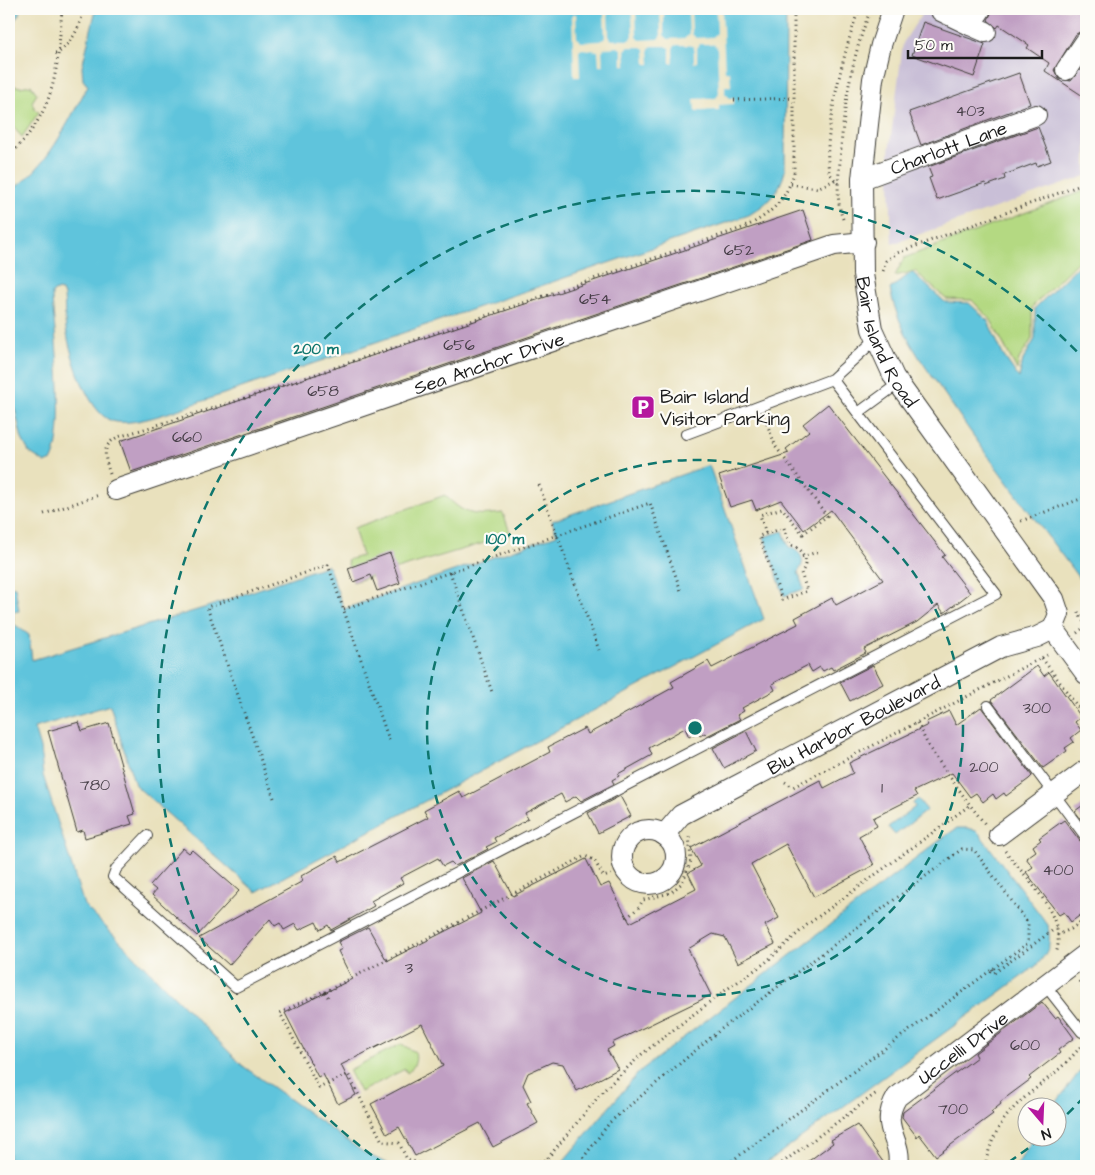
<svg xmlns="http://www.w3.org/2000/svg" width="1095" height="1175" font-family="'Architects Daughter',sans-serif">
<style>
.industrial{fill:#c9bfd7}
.green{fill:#b4d982;stroke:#687a4f}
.water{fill:#5fc4dc;stroke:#3e707c}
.pier{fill:#e9e1bd}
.building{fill:#c09fc3}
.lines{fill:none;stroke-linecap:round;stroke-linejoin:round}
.lane-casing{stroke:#3b3a34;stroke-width:12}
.street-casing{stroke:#3b3a34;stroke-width:22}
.path{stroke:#3b3a34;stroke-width:3;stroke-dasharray:1 4;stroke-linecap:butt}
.lane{stroke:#fff;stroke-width:10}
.street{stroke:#fff;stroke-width:20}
.ring{fill:none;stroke:#0f766e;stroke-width:2.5;stroke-dasharray:9 6}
.labels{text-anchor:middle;stroke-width:4.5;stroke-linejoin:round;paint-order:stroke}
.number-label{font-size:16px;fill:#453d46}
.street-label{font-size:19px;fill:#1c1c1c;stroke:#fdfcf7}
.poi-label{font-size:19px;fill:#1c1c1c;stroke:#fdfcf7;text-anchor:start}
.centre{fill:#0f766e;stroke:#fdfcf7;stroke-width:2.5}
.ring-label{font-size:15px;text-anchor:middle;font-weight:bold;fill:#0f766e;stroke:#fdfcf7;stroke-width:4.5;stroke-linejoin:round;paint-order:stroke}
</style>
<rect width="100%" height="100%" fill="#fdfcf7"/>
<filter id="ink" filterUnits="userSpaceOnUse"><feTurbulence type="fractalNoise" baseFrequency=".02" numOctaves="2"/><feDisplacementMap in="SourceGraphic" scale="10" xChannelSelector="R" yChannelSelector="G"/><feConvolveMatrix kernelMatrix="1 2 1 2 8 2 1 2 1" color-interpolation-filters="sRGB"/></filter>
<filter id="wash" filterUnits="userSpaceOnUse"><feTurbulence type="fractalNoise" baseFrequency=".0096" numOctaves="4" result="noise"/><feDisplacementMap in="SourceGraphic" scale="20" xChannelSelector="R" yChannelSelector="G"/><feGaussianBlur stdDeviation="1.12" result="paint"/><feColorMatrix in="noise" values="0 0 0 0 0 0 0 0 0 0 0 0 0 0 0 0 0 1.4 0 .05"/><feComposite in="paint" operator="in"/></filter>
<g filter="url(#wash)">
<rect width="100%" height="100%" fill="#e9e1bd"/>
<!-- industrial -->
<path class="industrial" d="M925,9H1086V176L892,244L889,152L903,43Z"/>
<!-- green -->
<path class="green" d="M9,84L20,87L31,85L37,94L32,102L35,110L39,112L22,137L9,122Z
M1086,190V253L1032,307V339L1019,359L1017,370L991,320L972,300L946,299L915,271L895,276L904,258Z
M445,495C465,516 474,516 503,513L511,535L353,582L347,560L362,556L354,528Z
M401,1044L415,1052C417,1061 415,1067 407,1073L405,1069L360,1092L349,1070Z"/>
<!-- water -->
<path class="water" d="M9,9H22L9,30Z
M96,9H786L785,171C780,192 767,204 749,215L206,400C183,407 135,428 112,421C88,413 71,357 67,334C64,322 65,308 64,296L62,291L56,290L52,293V299C55,335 67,430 52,460L45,463L29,452L22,439L13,401L9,365V191C48,169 66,124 88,86L83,80L82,67Z
M1086,258V588C1041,526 993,466 950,402C924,364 900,336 890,289L912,272L945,302L969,303L988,321L1003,355L1019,378L1023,360L1035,339V308Z
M709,465L764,619L256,892L135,785L110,705L34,728L40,748L43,775L84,905L243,1066L363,1152L392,1166H9V586L15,587L19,611L13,612L14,624L29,635L32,660L207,607L328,565L344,609L557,535L552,521Z
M783,531L789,547C801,551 807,561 798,572L804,589L784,596L764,537Z
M918,799L927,810L895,835L888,827L915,807L913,803Z
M957,828H969L978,832L1048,925C1051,945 1050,950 1036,966L762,1166H559L640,1071L944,837Z
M1086,1063V1166H1016L1034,1138H1058V1108L1053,1107Z"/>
<!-- pier -->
<path class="pier" d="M691,9L692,34L696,38L713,37L717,33L716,9H722L725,72H730L731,86H725V94L730,98H734V104L719,105V110L695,111L694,99L716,98L719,94L717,47L713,44H700L697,48V62L694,63V48L691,45H676L673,48V63H670V49L666,46H652L649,49L650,64H646L645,50L642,47H629L625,50L626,65H622V50L618,47L605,48L602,51L603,66H599L598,51L582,49L579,51L580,77H574L572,14H576L577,38L581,42L601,41L605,38L604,12H608L609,37L612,40H629L633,36L632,12L636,11L637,37L640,40L658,39L661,35L660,10H664V35L668,39L685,38L689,35L688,10Z"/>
<g id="blocks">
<!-- building -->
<path class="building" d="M993,9H1086V29L1076,34L1054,70L1059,79L1071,81L1086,62V98L1045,71L1049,63L1027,48L1029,45L999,25L997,28L988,20Z
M923,22L985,44L974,77L912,55Z
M1019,73L1030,104L921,145L909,112Z
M1038,127L1051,161L1037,166L1036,163L1004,175L1005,179L986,186L985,183L937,200L929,178L932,177L928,167Z
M803,210L813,240L131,472L120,441Z
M828,404L945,555L942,557L970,593L944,613L938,605L917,622L864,649L866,653L833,670L831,667L823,671L820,667L812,672L808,665L772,684L775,690L742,708L744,711L737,715L740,719L707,736L705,733L700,736L698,732L689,737L685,728L649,748L652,755L618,774L619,776L612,780L614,784L581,801L576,796L565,802L561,794L525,813L528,819L494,838L496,842L486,847L488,849L455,866L451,862L443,866L438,858L400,878L403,883L371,901L374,906L331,930L328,925L320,930L316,922L299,930L295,924L284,930L280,923L275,926L270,919L229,965L199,938L303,881L301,876L337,856L340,862L428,817L424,810L459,791L463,798L550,752L548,747L585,728L588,734L674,687L671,682L708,661L712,668L798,624L795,618L832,598L836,605L883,580L831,510L804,530L781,500L756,510L752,500L730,507L719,476L789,453L786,449L809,431L803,424Z
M390,553L400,583L377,591L371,575L353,582L348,568Z
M873,665L883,684L850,701L840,682Z
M1037,666L1044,676L1049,672L1081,717L1075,722L1081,730L1071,738L1074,742L1065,748L1067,751L1043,768L991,700Z
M981,707L1032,776L1029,779L1006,796L1004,793L996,799L993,794L983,802L976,793L970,797L952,773L914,791L917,796L873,818L877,826L859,836L874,865L814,897L786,844L751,864L779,918L765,925L775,944L738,963L725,937L713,934L688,949L711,995L612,1043L614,1046L607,1050L618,1069L577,1091L563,1064L552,1062L528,1073L523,1085L531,1101L527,1103L538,1123L493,1147L480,1123L415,1156L399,1127L387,1134L371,1104L443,1066L422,1024L341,1065L356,1095L338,1104L323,1074L318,1077L285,1013L352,979L338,951L342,949L338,942L368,927L387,961L481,913L462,878L494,861L513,896L586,859L600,887L609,883L630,923L696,889L688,873L701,866L691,848L820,780L824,788L853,773L849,763L928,725L926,722L949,711L956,725Z
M79,722L82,731L109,723L135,814L129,816L132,824L85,838L83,830L77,832L48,731Z
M746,731L756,751L724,768L713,748Z
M620,796L631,816L598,833L588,813Z
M1086,803V826L1075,811Z
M1064,820L1080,841L1086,844V911L1071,922L1064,912L1059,915L1026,872L1033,867L1026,858L1036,851L1033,846L1041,840L1039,838Z
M183,848L189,853L192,850L239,891L197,936L152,895L156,890L150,885Z
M1042,1002L1055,1018L1058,1016L1074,1038L1058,1050L1060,1053L1029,1077L1031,1079L1000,1102L1001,1104L991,1112L993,1114L936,1156L919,1134L917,1137L902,1117L903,1112L977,1057L975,1053Z
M857,1125L886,1166H802L833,1143L831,1140Z"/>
</g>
</g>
<g filter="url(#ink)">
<use href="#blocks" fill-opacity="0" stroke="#3b3a34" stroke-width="1"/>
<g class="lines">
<!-- lane casing -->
<g class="lane-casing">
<path id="lane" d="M858,413L899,383
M686,434L832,379L876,339
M988,706L1086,837
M147,836L116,869L113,877L236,987L996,594L832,379
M1045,985L1082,1032"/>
</g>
<!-- street casing -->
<g class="street-casing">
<g id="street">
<path id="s1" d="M893,9L881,45L873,79L862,179L863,274L872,329L894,377L1054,599L1059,614L1053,629"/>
<path d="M941,11L970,25L981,9"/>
<path d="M970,25L986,32"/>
<path d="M1066,70L1086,41"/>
<path id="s2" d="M862,179L1036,115"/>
<path id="s3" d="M116,490L834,245L864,242"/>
<path d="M1053,629L1086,674"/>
<circle cx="649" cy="857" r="27"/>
<path id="s4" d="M664,835L681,815L1001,647L1037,637L1053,629"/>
<path d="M999,835L1086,770"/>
<path id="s5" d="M898,1166C903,1139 878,1128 897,1097L1086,954"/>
</g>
</g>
<!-- path -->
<path class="path" d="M55,53H58C73,41 80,27 84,9
M734,100L794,98
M9,156C57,109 57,72 62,9
M838,183C835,180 830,175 829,171C822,135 846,44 859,9
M791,184L817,188L835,180
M843,219C836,201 838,180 840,162C843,109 851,58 871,9
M883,271L886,261L897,253L1086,183
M765,419L776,447L827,516L803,534L782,508L760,515L767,536
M110,474C105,458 100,446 118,437L249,397L742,228C768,217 786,201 794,173V9
M539,485L599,650
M44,514L99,495
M1021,521L1086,497
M784,528L790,545C804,548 810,561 801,573L807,591L782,600L759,536Z
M802,557L820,551
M450,572L492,692
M344,609L650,503L681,591
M1078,612L1086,626
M1077,633L1086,626
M1042,658L1086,718
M917,723L930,749L970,805
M785,782L793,787L1047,655
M274,798L207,607L328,565L390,743
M1005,851C1026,878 1068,917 1056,954
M627,918L639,907L643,900L670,893L682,883L691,861L689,834
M1057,935L1071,929L1086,918
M992,969L994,973L1056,928
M1079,981L1086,991
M325,992L585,856L594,860L604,877L624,869
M328,997L324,991L280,1013L319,1088L348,1074L382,1141L399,1143L407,1159L427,1166
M514,1166L546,1160L604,1090L642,1054L720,994L765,963L807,925L970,805L985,824
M577,1166L610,1122L720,1030L962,849L974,850L1028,923V943L725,1166
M778,1166L878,1092
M985,1166C999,1097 1043,1094 1081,1046"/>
<!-- lane -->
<use href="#lane" class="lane"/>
<!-- street -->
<use href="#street" class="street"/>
</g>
</g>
<!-- distance rings -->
<g class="ring">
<circle cx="695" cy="728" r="268"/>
<path d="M1084 1097A536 536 0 0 1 1061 1120M1040 1139A536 536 0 0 1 1006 1164M384 1164A536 536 0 1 1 1084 359"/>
</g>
<!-- icons -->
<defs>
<g id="parking-square" transform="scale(1.25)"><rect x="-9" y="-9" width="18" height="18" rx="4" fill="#b5179e" stroke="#fdfcf7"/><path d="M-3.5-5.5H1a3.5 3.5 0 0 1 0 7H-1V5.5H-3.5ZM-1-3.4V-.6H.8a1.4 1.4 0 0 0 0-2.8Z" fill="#fff"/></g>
</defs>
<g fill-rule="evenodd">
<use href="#parking-square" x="643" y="407"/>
</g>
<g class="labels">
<!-- number labels -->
<g class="number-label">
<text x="970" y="116">403</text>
<text x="739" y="255">652</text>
<text x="595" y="304">654</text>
<text x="459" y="350">656</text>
<text x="323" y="396">658</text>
<text x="187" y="442">660</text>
<text x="1037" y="713">300</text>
<text x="984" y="772">200</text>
<text x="95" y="790">780</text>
<text x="882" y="793">1</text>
<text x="1058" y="875">400</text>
<text x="409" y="973">3</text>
<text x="1025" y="1050">600</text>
<text x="953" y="1114">700</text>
</g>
<!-- street labels -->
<g class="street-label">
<text dy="7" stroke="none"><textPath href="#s2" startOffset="92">Charlott Lane</textPath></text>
<text dy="7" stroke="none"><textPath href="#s1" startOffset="341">Bair Island Road</textPath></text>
<text dy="7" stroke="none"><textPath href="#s3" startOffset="394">Sea Anchor Drive</textPath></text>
<text dy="7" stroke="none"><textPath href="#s4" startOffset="221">Blu Harbor Boulevard</textPath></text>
<text dy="7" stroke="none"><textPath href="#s5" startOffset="154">Uccelli Drive</textPath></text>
</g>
<!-- poi labels -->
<g class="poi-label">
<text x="660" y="403">Bair Island<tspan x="660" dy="22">Visitor Parking</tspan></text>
</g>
</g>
<circle cx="695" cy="728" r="8" class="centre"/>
<g class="ring-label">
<text x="316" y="354">200 m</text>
<text x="505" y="544">100 m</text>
</g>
<!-- margin -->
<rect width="1095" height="1175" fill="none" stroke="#fdfcf7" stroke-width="30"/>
<!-- north arrow -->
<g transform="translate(1042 1122) rotate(161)"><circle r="24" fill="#fdfcf7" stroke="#a3a29f"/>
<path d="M0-4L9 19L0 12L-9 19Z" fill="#b5179e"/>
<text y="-8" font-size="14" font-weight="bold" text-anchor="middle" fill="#1c1c1c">N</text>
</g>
<!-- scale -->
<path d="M908 50v8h134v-8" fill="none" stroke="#1c1c1c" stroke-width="2.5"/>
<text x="915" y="50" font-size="15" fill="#1c1c1c" stroke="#fdfcf7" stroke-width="4" paint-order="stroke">50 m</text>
</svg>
